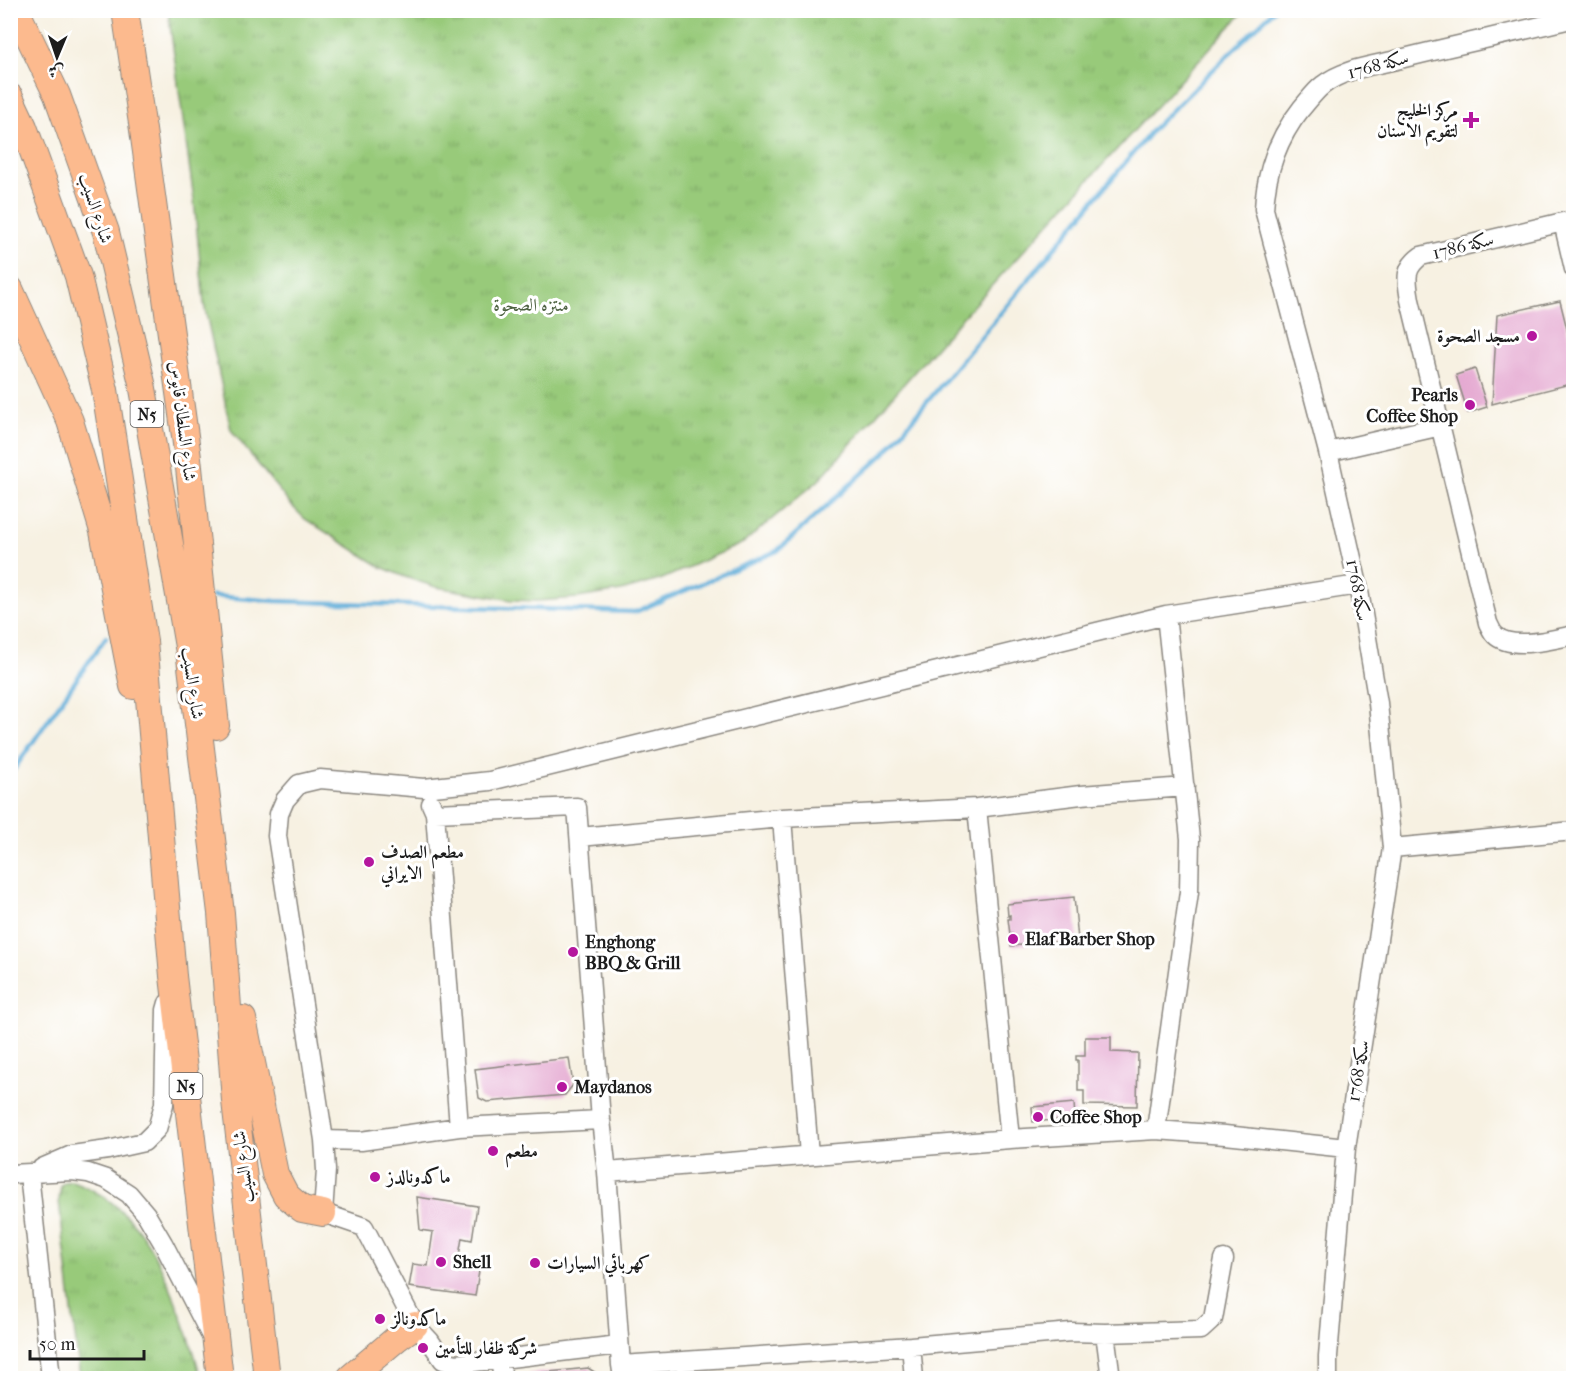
<svg xmlns="http://www.w3.org/2000/svg" width="1584" height="1389" font-family="'IM FELL French Canon',Amiri,serif">
<style>
.grass{fill:url(#grass-tufts);stroke:#5a734b;stroke-width:1.5}
.lines{fill:none;stroke-linecap:round;stroke-linejoin:round}
.stream{stroke:#60aed9;stroke-width:4.5}
.building{fill:#e5aad2}
.minor-casing{stroke:#8a867f;stroke-width:21}
.highway-casing{stroke:#8a867f;stroke-width:28}
.minor{stroke:#fff;stroke-width:18}
.highway{stroke:#fcba8e;stroke-width:26}
.poi-dot{fill:#b5179e;stroke:#fff;stroke-width:2}
.labels{text-anchor:middle;stroke-width:6;stroke-linejoin:round;paint-order:stroke}
.shield{fill:#fff;stroke:#606060;stroke-width:1.5}
.shield-label{font-size:16px;font-weight:bold;fill:#1c1c1c}
.street-label{font-size:18px;fill:#1c1c1c;stroke:#fff}
.poi-label{font-size:18px;font-weight:bold;fill:#1c1c1c;stroke:#fff;text-anchor:start}
.park-label{font-size:18px;fill:#4e6242;stroke:#fff}
</style>
<defs>
<pattern id="grass-tufts" width="24" height="20" patternUnits="userSpaceOnUse" patternTransform="scale(1.5)"><rect width="24" height="20" fill="#98ca7a"/><path d="M3 7l-1-3M5 7V3M7 7l1-3M15 17l-1-3M17 17v-4M19 17l1-3" fill="none" stroke="#82ad69"/></pattern>
</defs>
<rect width="100%" height="100%" fill="#fff"/>
<filter id="ink" filterUnits="userSpaceOnUse"><feTurbulence type="fractalNoise" baseFrequency=".0167" numOctaves="2"/><feDisplacementMap in="SourceGraphic" scale="12" xChannelSelector="R" yChannelSelector="G"/><feConvolveMatrix kernelMatrix="1 2 1 2 8 2 1 2 1" color-interpolation-filters="sRGB"/></filter>
<filter id="wash" filterUnits="userSpaceOnUse"><feTurbulence type="fractalNoise" baseFrequency=".008" numOctaves="4" result="noise"/><feDisplacementMap in="SourceGraphic" scale="24" xChannelSelector="R" yChannelSelector="G"/><feGaussianBlur stdDeviation="1.35" result="paint"/><feColorMatrix in="noise" values="0 0 0 0 0 0 0 0 0 0 0 0 0 0 0 0 0 1.4 0 .05"/><feComposite in="paint" operator="in"/></filter>
<g filter="url(#wash)">
<rect width="100%" height="100%" fill="#f7f1e2"/>
<!-- grass -->
<path class="grass" d="M168,11V10L1244,11L961,319L818,481L743,543L660,580L621,591L577,598L537,601L512,600L436,587L405,577L381,567L305,519L289,503L231,430L204,304L194,200Z
M72,1181C136,1203 162,1262 183,1321C189,1340 198,1359 200,1378H80L59,1201L61,1185L65,1182Z"/>
<g class="lines">
<!-- stream -->
<path class="stream" d="M212,596L275,601L635,612L777,551L884,454L1154,128L1274,10
M10,775L106,637"/>
</g>
<g id="blocks">
<!-- building -->
<path class="building" d="M1560,301L1574,357V383L1492,404L1497,315Z
M1475,369L1487,407L1468,413L1456,375Z
M1074,897L1078,940L1011,946L1010,937L1012,936V934H1010L1008,919H1010V915L1008,916L1007,904Z
M1085,1037H1111V1052L1138,1053L1137,1106L1084,1105V1091H1078V1060H1076V1056H1085Z
M569,1058L573,1085L565,1095L487,1102L479,1098L475,1069Z
M1074,1103L1075,1118L1033,1122L1032,1107Z
M417,1197L477,1206L472,1240L462,1238L457,1268L479,1271L475,1296L409,1287L413,1264L428,1266L433,1232L420,1230Z
M588,1368L604,1378H529V1374Z"/>
</g>
</g>
<g filter="url(#ink)">
<use href="#blocks" fill-opacity="0" stroke="#8a867f" stroke-width="1.5"/>
<g class="lines">
<!-- minor casing -->
<g class="minor-casing">
<path id="minor" d="M1574,269L1563,222L1421,256C1403,269 1407,280 1410,300L1488,623C1490,627 1492,632 1495,635C1511,651 1554,639 1574,635
M1328,452L1441,426
M431,804L435,813L459,1127
M977,808L1010,1139
M435,813L577,807L601,1120L607,1172L621,1365L623,1378
M782,818L809,1155
M580,837L782,818L977,808L1081,795L1185,787
M1392,848L1574,831
M601,1120L459,1127L361,1141L324,1140L277,836L279,814L285,800L299,784L320,779L424,788L490,781L1166,615L1358,585
M1156,1130L1189,892L1190,839L1166,615
M324,1140L326,1170L323,1213L364,1227L415,1325L430,1341L443,1360L456,1364L501,1359L502,1378
M42,1168L72,1155L108,1150L144,1142L157,1129L164,1104L166,1010L168,1003
M607,1172L1010,1139L1156,1130L1225,1135L1346,1148
M10,1174L72,1171L88,1173L106,1179L129,1194L146,1214L163,1243L210,1334
M29,1174L51,1378
M1105,1333L1201,1330L1213,1319L1224,1259
M911,1346L914,1378
M501,1359L619,1345
M621,1365L911,1346L1071,1332L1105,1333L1111,1378
M1328,1378V1356L1346,1148L1392,848L1378,703L1358,585L1328,452L1264,209C1266,171 1277,139 1301,109C1308,101 1315,91 1323,85C1343,69 1372,66 1396,60C1455,45 1514,33 1574,18"/>
</g>
<!-- highway casing -->
<g class="highway-casing">
<path id="highway" d="M16,10L57,95L106,232L142,383L190,658L221,913L235,1101L267,1378
M125,10L143,130L188,458L216,726
M10,97L24,127L78,276L105,390L144,641L173,976L220,1378
M10,289L70,421L103,531L133,686
M243,1019L275,1174L286,1195L302,1209L323,1213
M350,1378L396,1339L415,1325"/>
</g>
<!-- minor -->
<use href="#minor" class="minor"/>
<!-- highway -->
<use href="#highway" class="highway"/>
</g>
</g>
<!-- markers -->
<g class="poi-dot">
<path d="M1468 111h6v6h6v6h-6v6h-6v-6h-6v-6h6z"/>
<circle cx="1532" cy="336" r="6"/>
<circle cx="1470" cy="405" r="6"/>
<circle cx="369" cy="862" r="6"/>
<circle cx="1013" cy="939" r="6"/>
<circle cx="573" cy="952" r="6"/>
<circle cx="562" cy="1087" r="6"/>
<circle cx="1038" cy="1117" r="6"/>
<circle cx="493" cy="1151" r="6"/>
<circle cx="375" cy="1177" r="6"/>
<circle cx="441" cy="1262" r="6"/>
<circle cx="535" cy="1263" r="6"/>
<circle cx="380" cy="1319" r="6"/>
<circle cx="423" cy="1348" r="6"/>
</g>
<g class="labels">
<!-- shield labels -->
<g class="shield">
<rect x="130.5" y="401" width="33" height="26" rx="4.5"/>
<rect x="169.5" y="1073" width="33" height="26" rx="4.5"/>
</g>
<g class="shield-label">
<text x="147" y="420">N5</text>
<text x="186" y="1092">N5</text>
</g>
<!-- street labels -->
<g class="street-label">
<text transform="translate(1378 65) rotate(-15)" y="6">سكة 1768</text>
<text transform="translate(96 208) rotate(72)" y="6">شارع السيب</text>
<text transform="translate(1463 246) rotate(-14)" y="6">سكة 1786</text>
<text transform="translate(183 421) rotate(83)" y="6">شارع السلطان قابوس</text>
<text transform="translate(1358 590) rotate(79)" y="6">سكة 1768</text>
<text transform="translate(193 683) rotate(82)" y="6">شارع السيب</text>
<text transform="translate(1358 1071) rotate(-81)" y="6">سكة 1768</text>
<text transform="translate(243 1167) rotate(-97)" y="6">شارع السيب</text>
</g>
<!-- poi labels -->
<g class="poi-label">
<text x="1458" y="116" text-anchor="end">مركز الخليج<tspan x="1458" dy="21">لتقويم الاسنان</tspan></text>
<text x="1520" y="342" text-anchor="end">مسجد الصحوة</text>
<text x="1458" y="401" text-anchor="end">Pearls<tspan x="1458" dy="21">Coffee Shop</tspan></text>
<text x="381" y="858">مطعم الصدف<tspan x="381" dy="21">الايراني</tspan></text>
<text x="1025" y="945">Elaf Barber Shop</text>
<text x="585" y="948">Enghong<tspan x="585" dy="21">BBQ &amp; Grill</tspan></text>
<text x="574" y="1093">Maydanos</text>
<text x="1050" y="1123">Coffee Shop</text>
<text x="505" y="1157">مطعم</text>
<text x="387" y="1183">ماكدونالدز</text>
<text x="453" y="1268">Shell</text>
<text x="547" y="1269">كهربائي السيارات</text>
<text x="392" y="1325">ماكدونالز</text>
<text x="435" y="1354">شركة ظفار للتأمين</text>
</g>
<!-- park labels -->
<g class="park-label">
<text x="531" y="311">منتزه الصحوة</text>
</g>
</g>
<!-- margin -->
<rect width="1584" height="1389" fill="none" stroke="#fff" stroke-width="36"/>
<!-- north arrow -->
<g transform="translate(57 57) rotate(182)" stroke="#ffffff" stroke-width="4.5" paint-order="stroke">
<path d="M0-4.5L10 22L0 15L-10 22Z" fill="#1c1c1c"/>
<text y="-9" font-size="16" font-weight="bold" text-anchor="middle" fill="#1c1c1c">ش</text>
</g>
<!-- scale -->
<path d="M30 1350v9h114v-9" fill="none" stroke="#1c1c1c" stroke-width="3"/>
<text x="39" y="1350" font-size="18" fill="#1c1c1c" stroke="#ffffff" stroke-width="4.5" paint-order="stroke">50 m</text>
</svg>
